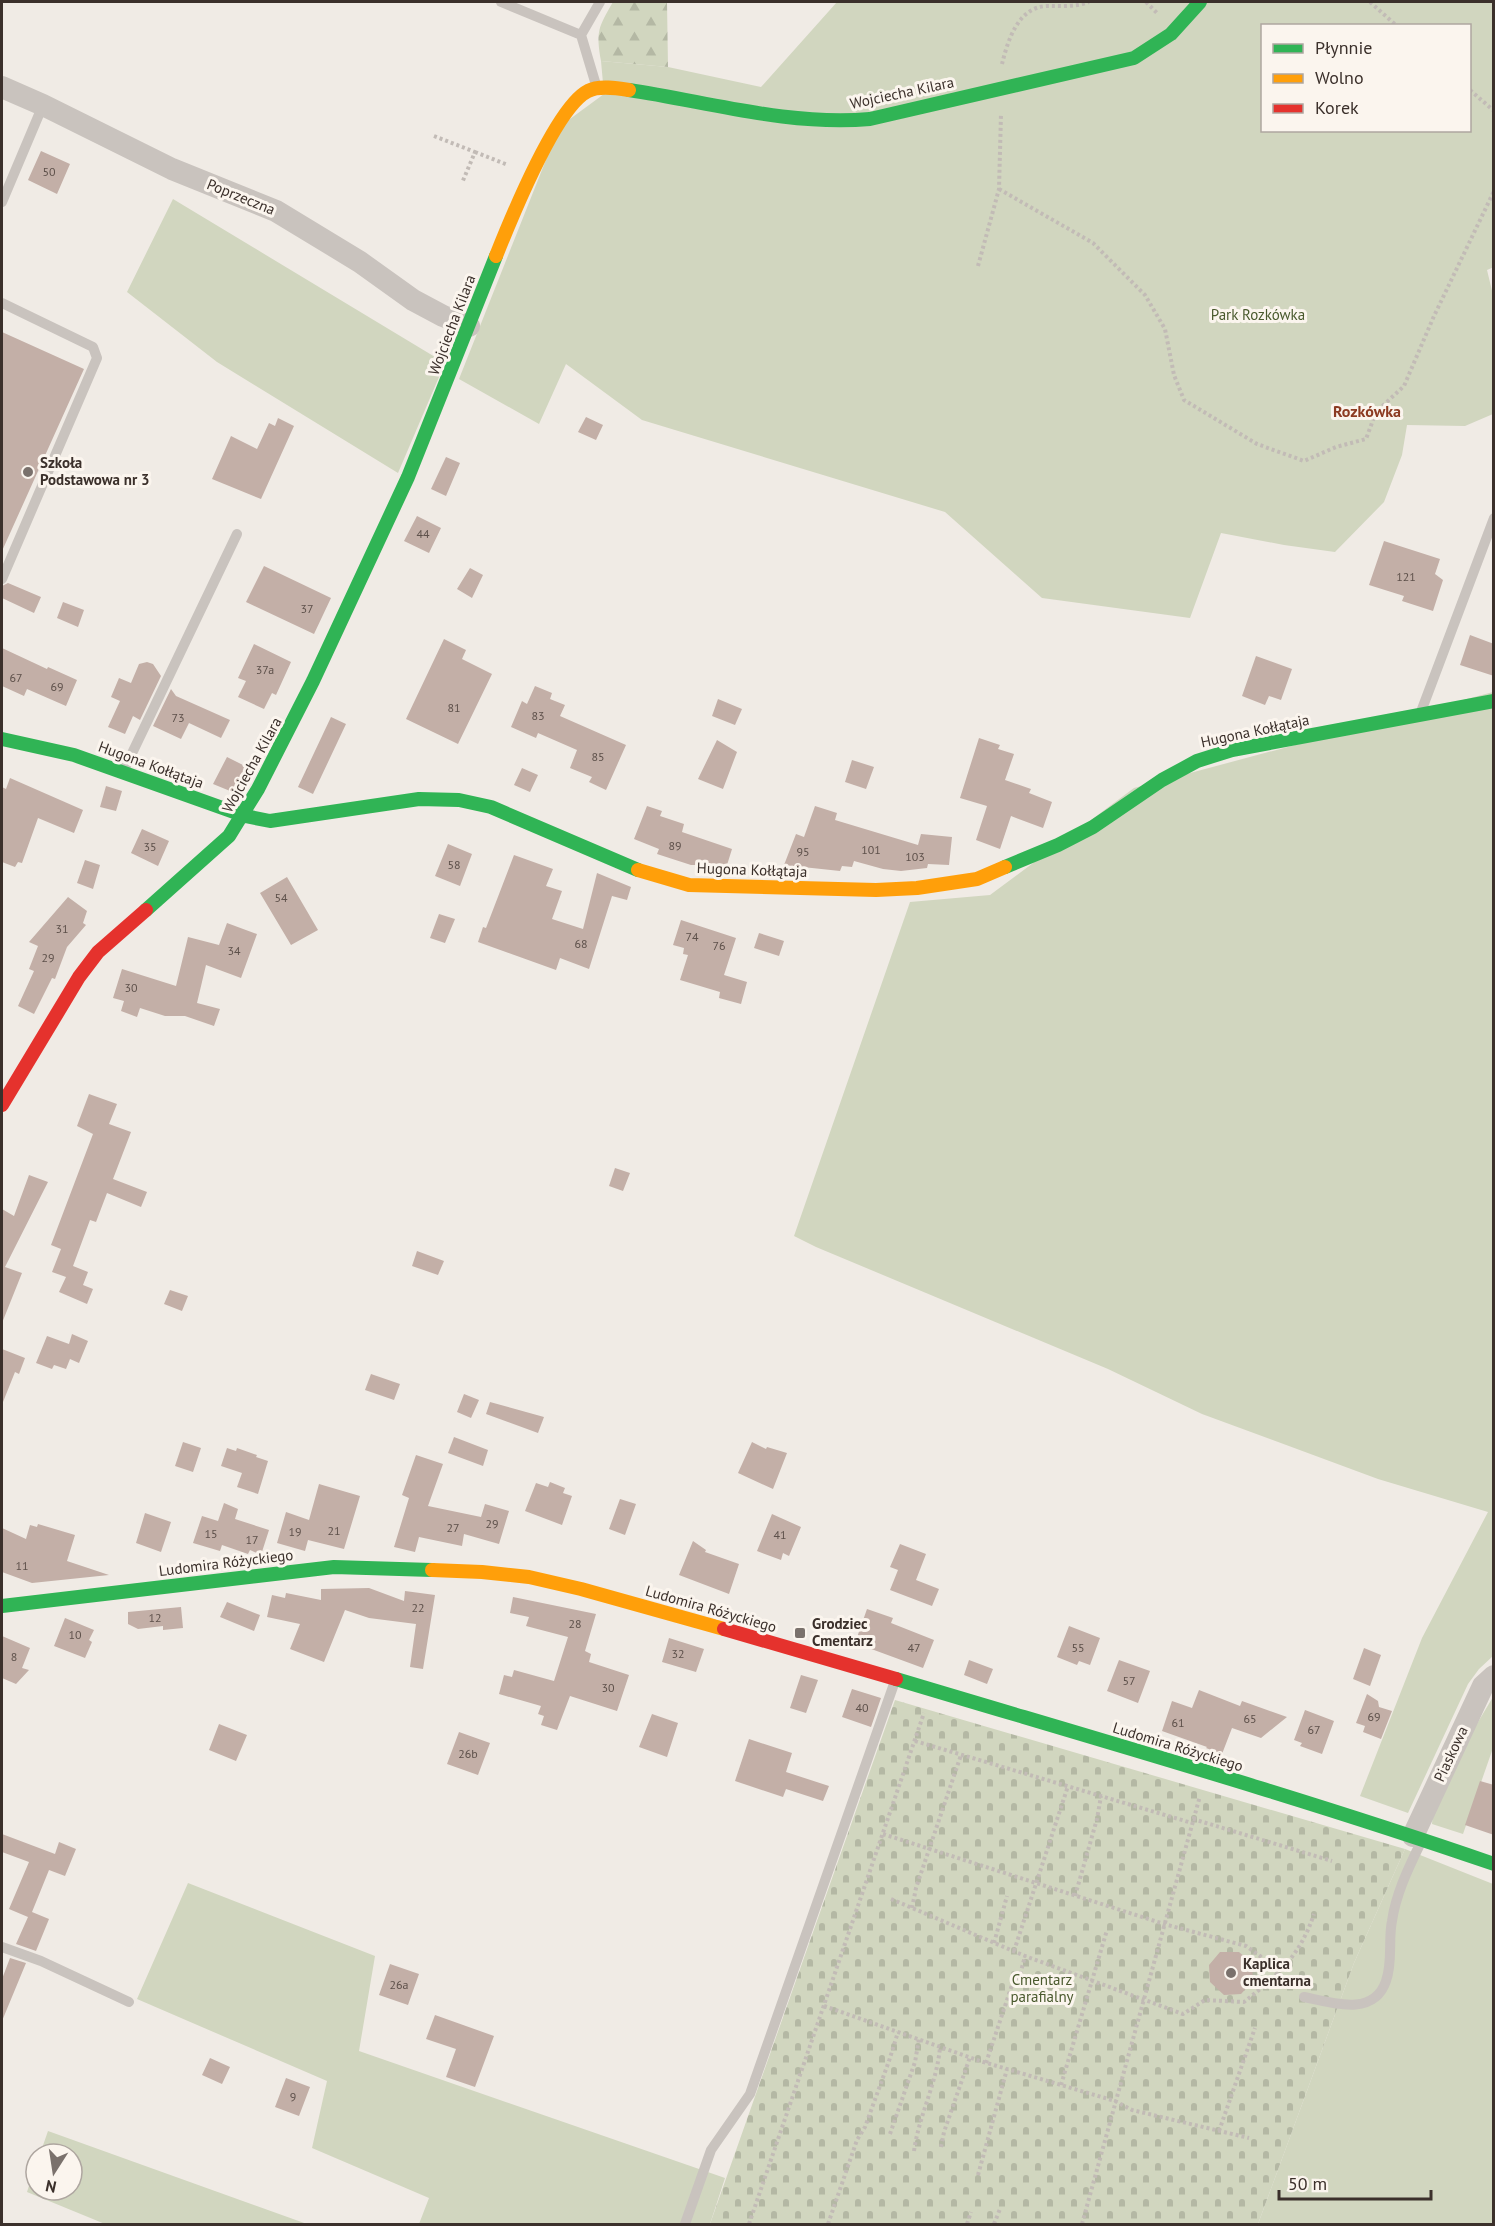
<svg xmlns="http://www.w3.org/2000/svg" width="1495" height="2226" font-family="'PT Sans',sans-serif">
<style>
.green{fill:#d1d6bf;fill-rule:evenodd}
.forest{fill:url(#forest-firs)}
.cemetery{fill:url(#cemetery-stones)}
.building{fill:#c3afa7}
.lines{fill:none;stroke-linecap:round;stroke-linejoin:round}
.path{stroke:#c2bbb6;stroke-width:4;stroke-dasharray:3 3;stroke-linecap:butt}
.lane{stroke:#c9c3be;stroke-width:10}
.street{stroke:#c9c3be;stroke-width:22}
.fast{stroke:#30b455;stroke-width:14}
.slow{stroke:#ff9f0a;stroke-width:14}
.jam{stroke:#e5322d;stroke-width:14}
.poi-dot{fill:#7a716c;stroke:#fbf5ee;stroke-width:2}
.labels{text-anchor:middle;stroke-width:6;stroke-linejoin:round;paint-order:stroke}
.number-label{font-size:12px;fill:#5d504a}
.street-label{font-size:15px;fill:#3b302b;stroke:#fbf5ee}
.park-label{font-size:15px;fill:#4a5a2e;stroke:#fbf5ee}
.poi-label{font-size:15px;font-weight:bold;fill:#3b302b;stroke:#fbf5ee;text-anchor:start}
.neighbourhood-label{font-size:16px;font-weight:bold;fill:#8c3b22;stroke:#fbf5ee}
</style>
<defs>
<pattern id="forest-firs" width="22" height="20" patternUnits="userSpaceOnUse" patternTransform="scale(1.5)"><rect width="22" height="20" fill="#d1d6bf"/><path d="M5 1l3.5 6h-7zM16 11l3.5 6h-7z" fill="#b4b8a4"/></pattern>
<pattern id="cemetery-stones" width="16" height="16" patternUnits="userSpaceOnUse" patternTransform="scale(1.5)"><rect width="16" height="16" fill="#d1d6bf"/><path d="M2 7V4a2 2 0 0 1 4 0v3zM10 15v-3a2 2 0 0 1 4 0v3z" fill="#b4b8a4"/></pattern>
</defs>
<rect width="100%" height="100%" fill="#f0ebe5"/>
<!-- green -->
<path class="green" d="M837,2H1493L1494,267L1487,270L1494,299L1493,414L1465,426L1407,425L1402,455L1384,502L1335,552L1284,545L1221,533L1190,618L1042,598L945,512L642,420L566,364L539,424L459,379L559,127L604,94L601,61L668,67L761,87ZM1262,26H1470V130H1262Z
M173,199L445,363L398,473L217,362L127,292Z
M1493,692V1656L1479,1669L1468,1684L1408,1813L1360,1796L1422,1638L1488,1512L1378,1479L1202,1414L1108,1369L816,1247L794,1236L910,902L990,895L1134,788Z
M1493,1697V1748L1463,1834L1432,1824L1433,1813L1463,1747Z
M1405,1849L1493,1884V2224H1258L1354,1963Z
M188,1883L375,1956L359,2051L725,2178L710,2224H419L429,2198L312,2148L327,2081L137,1999Z
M48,2131L307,2224H105L27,2192L36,2164V2190H72V2154H40Z"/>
<!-- forest -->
<path class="forest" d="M613,2H667L668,67L601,61C596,31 598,28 613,2Z"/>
<!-- cemetery -->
<path class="cemetery" d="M895,1700L1405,1849L1354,1963L1258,2224H710Z"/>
<!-- building -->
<path class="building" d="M41,151L70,164L57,194L28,180Z
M2,332L84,369L2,551Z
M586,417L603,425L596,440L578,432Z
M278,418L294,426L261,499L212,479L231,436L257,449L269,423L275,426Z
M446,457L460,463L446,496L431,489Z
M417,516L441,528L429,553L404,541Z
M1384,541L1440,559L1435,574L1443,580L1433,611L1402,601L1404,596L1369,585Z
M264,566L331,598L314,634L246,602Z
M470,568L483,575L472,598L457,589Z
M8,583L41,597L34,613L2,598V586Z
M63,602L84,610L78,627L57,618Z
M1470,635L1494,644V676L1460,665Z
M444,639L466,650L462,659L492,674L458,744L406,719Z
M254,644L291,662L276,695L272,693L264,709L238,697L246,681L238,678Z
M2,648L47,669L48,667L77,680L66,706L27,689L24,696L2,686Z
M1256,656L1292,669L1281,700L1269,696L1265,705L1242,696Z
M147,662L153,664L161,676L140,720L133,716L125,734L108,727L120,701L111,697L119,678L131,683L139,664Z
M535,686L552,693L550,699L565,705L560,716L626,745L606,790L589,782L592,777L570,768L577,750L538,733L536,738L511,727L522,701L527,704Z
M171,689L176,696L230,720L221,738L189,723L181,739L153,726Z
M718,699L742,709L735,725L712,716Z
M331,717L346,724L313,794L298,787Z
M979,738L1000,745L998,749L1014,754L1005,780L1031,789L1029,793L1052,802L1043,828L1011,816L1000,849L976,840L987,806L960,798Z
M717,740L737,752L723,789L698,779Z
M227,757L249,768L235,793L213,784Z
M852,760L874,767L866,789L845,782Z
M522,768L538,775L530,792L514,785Z
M10,778L83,810L74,833L38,818L22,863L18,862L15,867L2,862V787L6,789Z
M106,786L122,791L116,811L100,807Z
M647,806L662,811L660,816L684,824L682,832L732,849L727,865H691L657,854L659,849L634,839Z
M815,806L837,813L835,820L918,845L921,834L952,837L949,865L928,864L927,868L901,871L883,869L854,861L852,867L842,866L840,871L784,865L796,834L804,837Z
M142,829L169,841L158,866L131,853Z
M448,844L472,854L460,886L435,876Z
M514,855L553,869L546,886L562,891L552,919L583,929L597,873L631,887L627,900L612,896L589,969L560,958L556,970L478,942L483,927L486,928Z
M85,860L100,865L93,889L77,883Z
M287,877L318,930L291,945L260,893Z
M68,897L87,911L83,923L86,925L67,947L55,979L52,978L34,1014L18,1006L34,971L29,969L38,946L29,942Z
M439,914L455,919L445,943L430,938Z
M681,920L736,938L724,975L747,982L741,1004L719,998L720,992L680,980L688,955L683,954L684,948L673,945Z
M227,923L257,934L241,978L206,965L197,1003L220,1009L214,1026L185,1016H165L140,1008L137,1017L121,1011L124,1001L113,998L122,969L176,986L188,937L219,945Z
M759,933L784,941L779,956L754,948Z
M89,1094L117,1104L109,1124L131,1132L113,1179L147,1192L141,1207L107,1193L96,1222L90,1220L73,1266L88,1272L83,1285L93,1289L87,1304L59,1292L66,1277L52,1272L61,1249L51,1245L93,1134L77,1126Z
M615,1168L630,1173L623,1191L609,1186Z
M29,1175L48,1182L5,1267L22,1273L2,1323V1209L14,1216Z
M417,1251L444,1261L438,1275L412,1266Z
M170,1290L188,1296L182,1311L164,1304Z
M72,1334L88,1341L79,1363L70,1359L66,1369L54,1365L52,1369L36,1363L47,1336L69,1344Z
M2,1349L25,1358L19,1374L15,1372L3,1402Z
M371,1374L400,1384L394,1400L365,1390Z
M464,1394L479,1400L471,1418L457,1412Z
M490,1402L544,1417L538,1433L486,1414Z
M454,1437L488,1450L483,1466L448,1453Z
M183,1442L201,1448L193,1472L175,1466Z
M752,1442L766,1449L767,1447L787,1453L773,1489L738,1473Z
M227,1448L236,1451L237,1448L257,1455L256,1457L268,1461L258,1494L237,1487L242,1473L221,1466Z
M416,1455L443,1464L428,1506L481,1517L485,1504L509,1511L499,1544L464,1534L462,1546L419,1537L415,1552L394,1547L409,1498L402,1495Z
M550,1482L565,1488L563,1493L572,1496L562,1525L525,1511L536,1483L548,1487Z
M319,1484L360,1496L344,1549L308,1540L305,1551L277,1543L286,1512L309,1520Z
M620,1499L636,1504L625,1535L609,1529Z
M224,1503L238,1509L235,1519L269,1530L261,1555L250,1550L248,1554L222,1545L220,1551L193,1543L202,1516L218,1521Z
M145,1513L171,1522L161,1552L136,1543Z
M772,1514L801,1527L789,1556L783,1553L781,1560L757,1551Z
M38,1524L75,1535L67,1561L109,1575L32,1583L2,1572V1528L26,1539L30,1525L37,1527Z
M693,1541L706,1550L705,1552L739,1564L729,1594L679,1575Z
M900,1544L926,1554L916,1580L939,1589L932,1606L890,1590L898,1570L890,1567Z
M369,1588L404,1601L405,1591L435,1595L423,1669L410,1667L416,1624L369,1618L345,1610L324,1662L290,1649L300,1624L267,1617L272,1595L285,1598L286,1593L321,1600V1589Z
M513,1597L596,1614L585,1651L591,1654L589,1662L629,1675L617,1711L570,1696L557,1730L541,1725L544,1716L538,1714L541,1706L499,1694L504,1675L512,1677L514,1670L554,1681L568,1637L526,1626L529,1617L510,1613Z
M227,1602L260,1615L254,1631L220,1617Z
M181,1607L183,1628L163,1630V1626L138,1629L128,1624V1612Z
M867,1609L893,1618L891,1623L934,1640L923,1668L855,1643Z
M65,1618L94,1630L89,1640L92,1642L85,1658L54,1646Z
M1069,1626L1100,1638L1090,1665L1079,1661L1077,1665L1057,1657Z
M2,1636L30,1648L22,1668L29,1670L16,1684L2,1678Z
M669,1638L704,1649L696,1672L662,1662Z
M1364,1648L1381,1655L1370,1686L1353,1679Z
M969,1660L993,1669L987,1684L964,1675Z
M1119,1660L1150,1671L1138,1703L1107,1691Z
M801,1675L818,1680L806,1713L790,1708Z
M852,1689L881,1698L871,1727L842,1717Z
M1199,1690L1240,1706L1242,1701L1287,1717L1261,1738L1232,1728L1222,1754L1206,1748L1207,1747L1162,1731L1172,1701L1192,1708Z
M1367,1694L1378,1701L1379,1707L1392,1711L1381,1739L1363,1732L1365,1726L1356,1723Z
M1305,1710L1334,1721L1322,1754L1300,1746L1302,1743L1294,1740Z
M652,1714L678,1723L667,1757L639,1747Z
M219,1724L247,1735L236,1761L209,1750Z
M459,1732L490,1743L478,1775L447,1764Z
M749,1739L792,1753L786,1772L829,1786L823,1801L786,1789L783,1797L735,1781Z
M1480,1781L1494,1785V1835L1465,1825Z
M2,1834L55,1854L59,1842L76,1849L65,1876L49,1870L32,1912L49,1919L36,1951L16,1944L28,1917L9,1909L29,1862L2,1852Z
M1220,1952H1239L1252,1963L1253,1981L1241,1994L1224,1995L1210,1982L1209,1965Z
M10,1958L26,1963L2,2021V1979Z
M390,1964L419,1974L408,2005L379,1995Z
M435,2015L494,2036L475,2087L446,2077L456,2049L426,2039Z
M210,2058L230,2067L222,2084L202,2075Z
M286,2078L310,2087L299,2116L275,2107Z"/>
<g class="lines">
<!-- path -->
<path class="path" d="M1146,2L1158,14
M1370,2L1397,26
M1002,64C1008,40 1018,7 1047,6C1061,6 1076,7 1089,2
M1470,90L1494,111
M434,136L475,152L462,183
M475,152L508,165
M999,189L1093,243L1145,295L1165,329L1174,375L1184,400L1257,444L1304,461L1336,447L1366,439L1376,412L1404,386L1434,316L1494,191
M978,266L999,189L1001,114
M915,1741L1192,1823
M1193,1819L1332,1861
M883,1834L1164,1924L1246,1946L1260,1956L1292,1989
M1075,1896L1097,1819L1101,1796
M891,1899L1025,1956L1183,2014L1205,2000L1244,2002C1278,1975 1300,1956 1314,1914
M912,1908L916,1888L961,1755
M994,1943L1007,1896
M1014,1951L1068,1786
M824,2006L980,2061L1115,2101L1132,2110L1249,2138
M986,2063L1012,1985L1020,1975L1025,1956
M1061,2085L1107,1930
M1219,2131L1255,2028
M890,2134L915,2062L919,2039
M941,2147L944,2132L970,2057
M914,2151C919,2115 937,2083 940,2047
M978,2175L1007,2069
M749,2224L924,1713
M828,2224L857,2140L865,2127L889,2061L898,2032
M967,2224L971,2212
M994,2224L1000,2209
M1082,2224L1200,1796"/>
<!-- lane -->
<path class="lane" d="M501,2L581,35L596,85
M581,35L600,2
M2,202L43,105
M2,303L93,347L97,358L2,579
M1422,709L1494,518
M124,770L237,534
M2,1947L41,1961L129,2002
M1304,1997C1332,2003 1374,2017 1386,1981C1393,1962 1388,1940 1392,1921C1396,1893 1409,1867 1421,1842
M685,2224L711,2150L750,2094L895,1681"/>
<!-- street -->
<path class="street" d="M2,87L43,105L172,169L276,211L360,262L413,300L443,316L469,326
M1413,1836L1483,1686L1494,1676"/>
<!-- fast -->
<path class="fast" d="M629,90C709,102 788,126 870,119L1134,58L1171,34L1200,2
M2,739L74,755L245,816L270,821L419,799L459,800L491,807L638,870
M1005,867L1058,845L1093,827L1162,780L1197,761L1232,750L1494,701
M146,910L229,836L258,789L313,681L408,477L496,256
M2,1606L334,1567L432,1570
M896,1679C1096,1739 1297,1796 1494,1864"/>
<!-- slow -->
<path class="slow" d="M496,256C510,221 556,107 588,91C599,85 617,88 629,90
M638,870L689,885L876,890L917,888L977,879L1005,867
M432,1570L482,1572L529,1577L581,1589L724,1629"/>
<!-- jam -->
<path class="jam" d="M2,1105L79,977L98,952L146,910
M724,1629L896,1679"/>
</g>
<!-- markers -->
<g class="poi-dot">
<circle cx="28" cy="472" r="6"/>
<rect x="794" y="1627" width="12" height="12" rx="3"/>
<circle cx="1231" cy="1973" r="6"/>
</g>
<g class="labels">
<!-- number labels -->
<g class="number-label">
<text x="49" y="176">50</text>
<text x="423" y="538">44</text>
<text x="1406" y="581">121</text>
<text x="307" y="613">37</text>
<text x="265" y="674">37a</text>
<text x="16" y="682">67</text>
<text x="57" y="691">69</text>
<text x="454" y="712">81</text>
<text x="538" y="720">83</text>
<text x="178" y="722">73</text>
<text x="598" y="761">85</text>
<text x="675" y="850">89</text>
<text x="150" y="851">35</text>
<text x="871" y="854">101</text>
<text x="803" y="856">95</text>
<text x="915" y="861">103</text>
<text x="454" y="869">58</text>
<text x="281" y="902">54</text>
<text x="62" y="933">31</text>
<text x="692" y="941">74</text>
<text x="581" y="948">68</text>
<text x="719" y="950">76</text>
<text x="234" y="955">34</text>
<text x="48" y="962">29</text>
<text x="131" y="992">30</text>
<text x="492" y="1528">29</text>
<text x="453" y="1532">27</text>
<text x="334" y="1535">21</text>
<text x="295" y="1536">19</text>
<text x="211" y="1538">15</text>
<text x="780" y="1539">41</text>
<text x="252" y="1544">17</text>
<text x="22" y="1570">11</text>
<text x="418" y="1612">22</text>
<text x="155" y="1622">12</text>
<text x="575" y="1628">28</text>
<text x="75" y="1639">10</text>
<text x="914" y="1652">47</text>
<text x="1078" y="1652">55</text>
<text x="678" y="1658">32</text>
<text x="14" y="1661">8</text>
<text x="1129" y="1685">57</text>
<text x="608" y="1692">30</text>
<text x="862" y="1712">40</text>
<text x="1374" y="1721">69</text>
<text x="1250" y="1723">65</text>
<text x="1178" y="1727">61</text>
<text x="1314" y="1734">67</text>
<text x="468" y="1758">26b</text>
<text x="399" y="1989">26a</text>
<text x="293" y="2101">9</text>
</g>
<!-- street labels -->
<g class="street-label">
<text transform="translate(902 93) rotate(-12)" y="5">Wojciecha Kilara</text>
<text transform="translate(241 197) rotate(22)" y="5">Poprzeczna</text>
<text transform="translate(452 325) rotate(-69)" y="5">Wojciecha Kilara</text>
<text transform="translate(1255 731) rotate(-12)" y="5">Hugona Kołłątaja</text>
<text transform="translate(151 765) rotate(20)" y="5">Hugona Kołłątaja</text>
<text transform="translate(252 765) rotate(-61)" y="5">Wojciecha Kilara</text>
<text transform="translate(752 870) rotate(2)" y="5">Hugona Kołłątaja</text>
<text transform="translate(226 1563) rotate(-7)" y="5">Ludomira Różyckiego</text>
<text transform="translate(711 1609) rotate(16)" y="5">Ludomira Różyckiego</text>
<text transform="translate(1178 1747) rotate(17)" y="5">Ludomira Różyckiego</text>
<text transform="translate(1451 1754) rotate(-65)" y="5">Piaskowa</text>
</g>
<!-- park labels -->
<g class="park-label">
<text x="1258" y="320">Park Rozkówka</text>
<text x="1042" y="1985">Cmentarz<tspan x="1042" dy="17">parafialny</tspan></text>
</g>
<!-- poi labels -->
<g class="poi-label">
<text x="40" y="468">Szkoła<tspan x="40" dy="17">Podstawowa nr 3</tspan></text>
<text x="812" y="1629">Grodziec<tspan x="812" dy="17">Cmentarz</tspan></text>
<text x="1243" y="1969">Kaplica<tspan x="1243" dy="17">cmentarna</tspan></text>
</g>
<!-- neighbourhood labels -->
<g class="neighbourhood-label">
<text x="1367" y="417">Rozkówka</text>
</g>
</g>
<!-- border -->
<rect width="1495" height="2226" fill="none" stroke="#3b302b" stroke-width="6"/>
<!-- legend -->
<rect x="1261" y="24" width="210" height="108" fill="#fbf5ee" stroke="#aea6a0" stroke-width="1.5"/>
<rect x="1273" y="44" width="30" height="9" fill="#30b455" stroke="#aea6a0" stroke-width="1.5"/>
<text x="1315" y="54" font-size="18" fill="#3b302b">Płynnie</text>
<rect x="1273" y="74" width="30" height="9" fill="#ff9f0a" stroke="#aea6a0" stroke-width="1.5"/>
<text x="1315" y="84" font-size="18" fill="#3b302b">Wolno</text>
<rect x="1273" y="104" width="30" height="9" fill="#e5322d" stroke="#aea6a0" stroke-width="1.5"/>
<text x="1315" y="114" font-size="18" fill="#3b302b">Korek</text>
<!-- north arrow -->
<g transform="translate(54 2172) rotate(192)"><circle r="28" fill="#fbf5ee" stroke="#aea6a0" stroke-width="1.5"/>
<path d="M0-4.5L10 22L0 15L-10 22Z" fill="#7a716c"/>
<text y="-9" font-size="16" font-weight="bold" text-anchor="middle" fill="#3b302b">N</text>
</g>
<!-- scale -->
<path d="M1279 2190v9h152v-9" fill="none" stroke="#3b302b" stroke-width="3"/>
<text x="1288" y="2190" font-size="18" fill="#3b302b" stroke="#fbf5ee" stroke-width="4.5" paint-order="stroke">50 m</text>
</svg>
